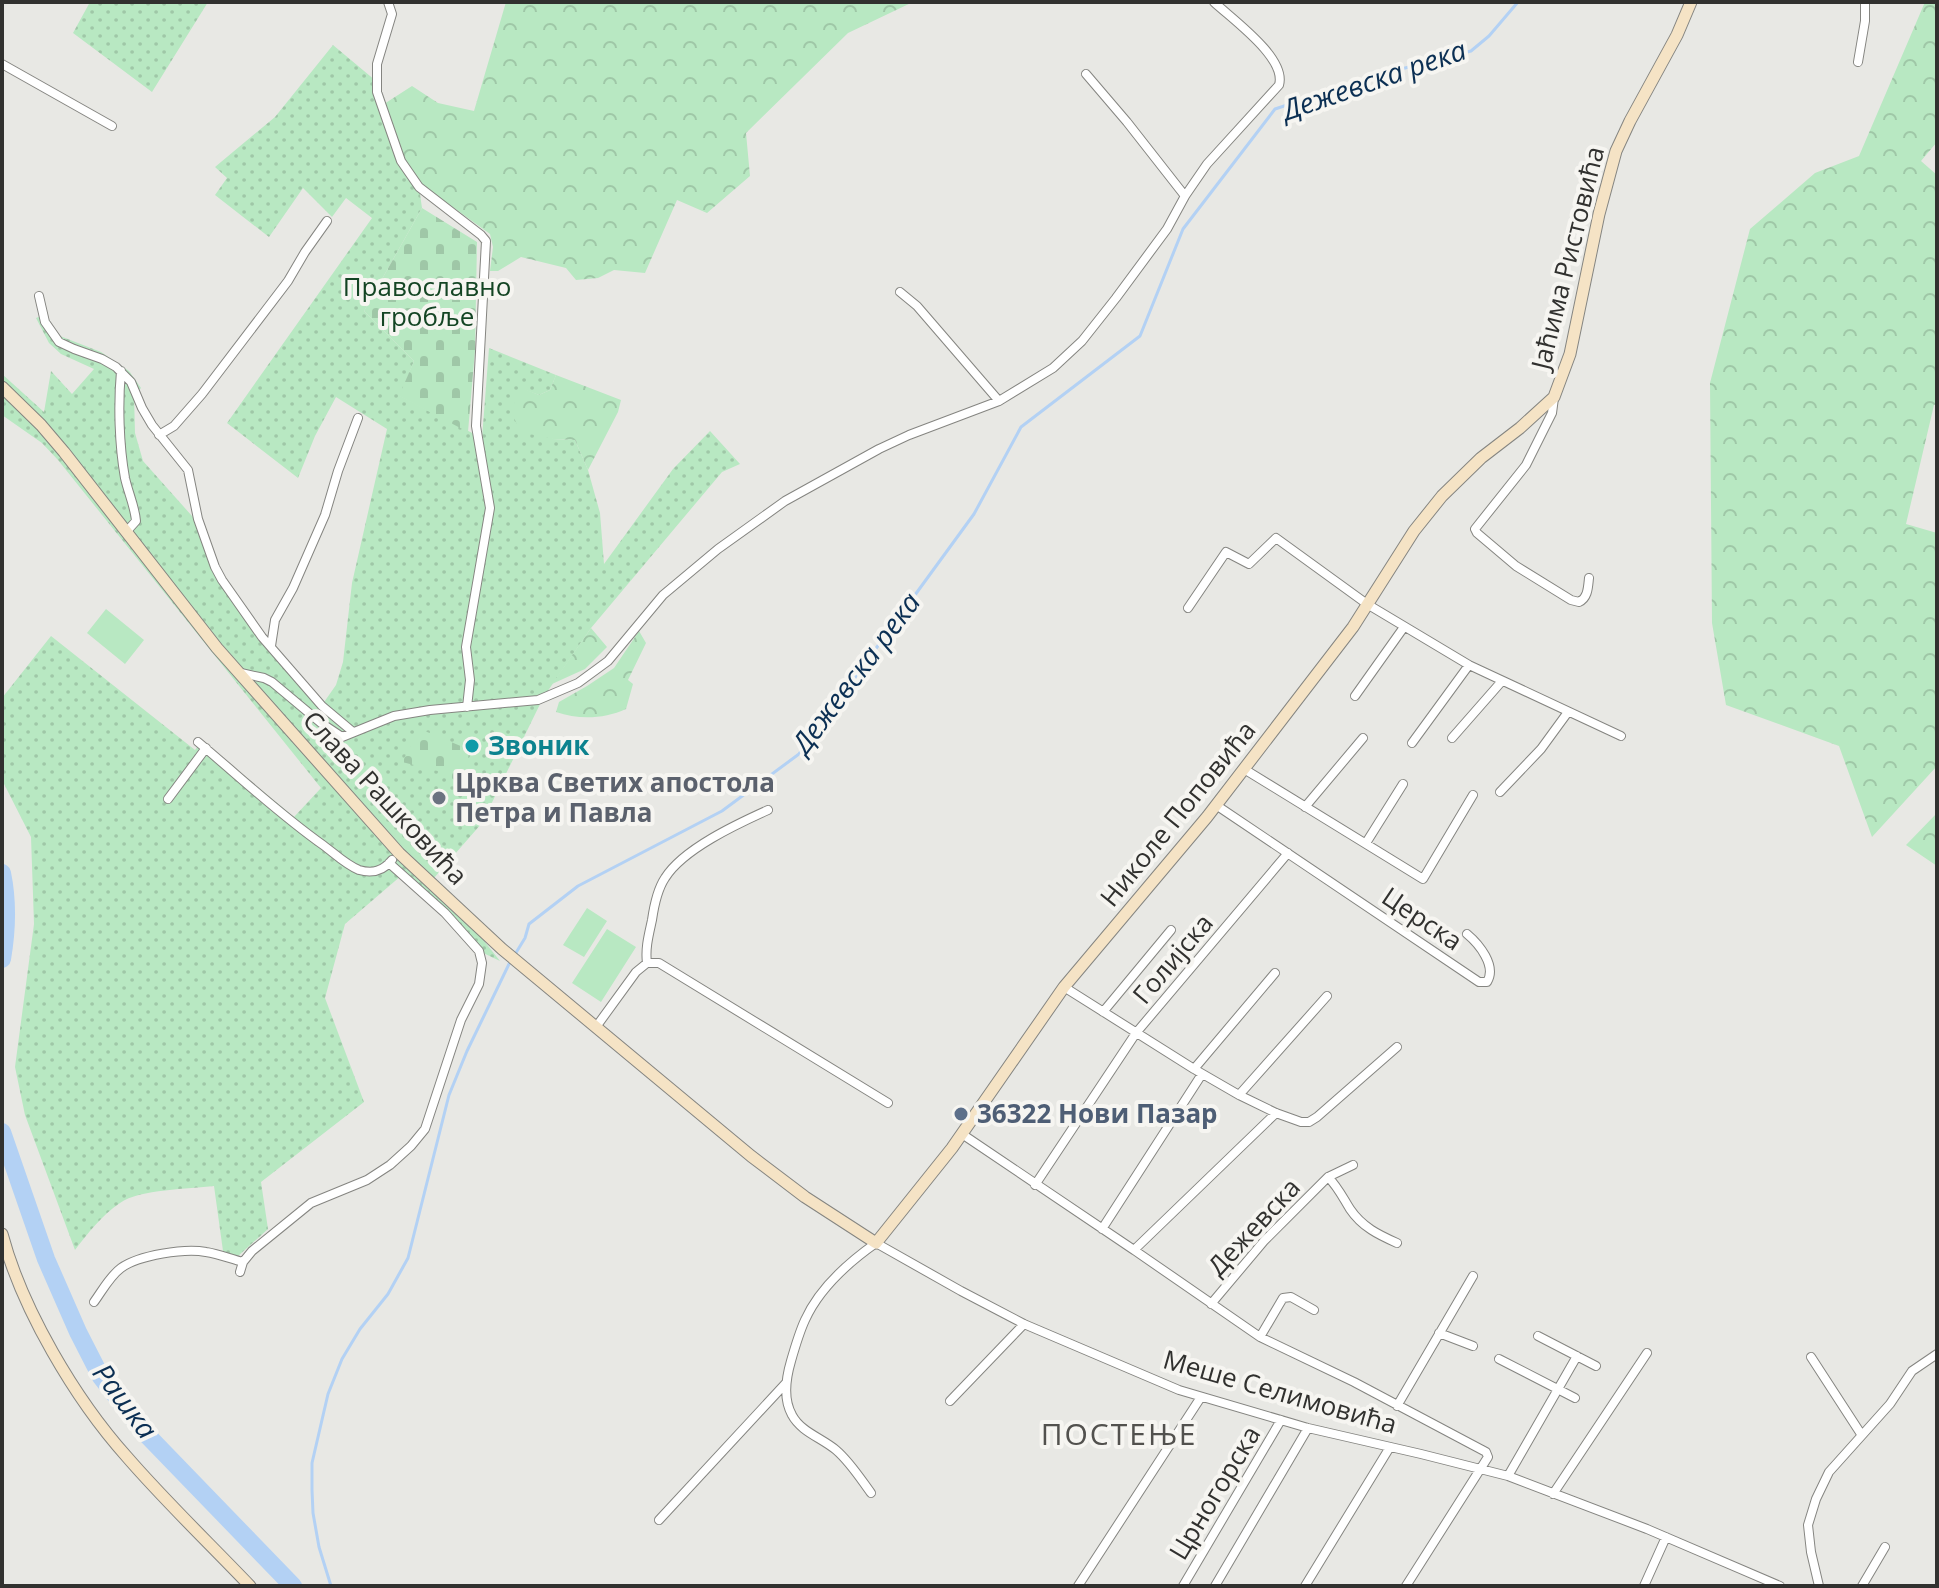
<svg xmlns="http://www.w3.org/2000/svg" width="1939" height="1588" font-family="'Open Sans',sans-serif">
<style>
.grass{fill:url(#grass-dots)}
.forest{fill:url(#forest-crowns)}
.cemetery{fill:url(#cemetery-stones)}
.pitch{fill:#b8e8c2}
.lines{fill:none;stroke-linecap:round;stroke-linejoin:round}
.stream{stroke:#b3d1f4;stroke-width:3}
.river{stroke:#b3d1f4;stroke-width:18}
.street-casing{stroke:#858581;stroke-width:10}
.secondary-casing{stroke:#858581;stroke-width:13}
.street{stroke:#fff;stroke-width:8}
.secondary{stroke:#f5e3c5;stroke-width:11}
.culture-dot{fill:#0f9aa8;stroke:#f6f5f1;stroke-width:3}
.worship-dot{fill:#6b7280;stroke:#f6f5f1;stroke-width:3}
.service-dot{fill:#5c6f8a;stroke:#f6f5f1;stroke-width:3}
.labels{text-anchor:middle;stroke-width:8;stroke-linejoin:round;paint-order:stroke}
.street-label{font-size:26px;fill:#31312f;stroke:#f6f5f1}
.park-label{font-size:26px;fill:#144524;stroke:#f6f5f1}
.culture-label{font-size:26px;font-weight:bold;fill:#0d838f;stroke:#f6f5f1;text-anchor:start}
.worship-label{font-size:26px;font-weight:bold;fill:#5b616d;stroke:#f6f5f1;text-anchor:start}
.service-label{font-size:26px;font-weight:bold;fill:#4e5e75;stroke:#f6f5f1;text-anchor:start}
.water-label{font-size:28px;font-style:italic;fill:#0b2f53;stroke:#f6f5f1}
.quarter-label{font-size:30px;letter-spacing:2px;fill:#52514e;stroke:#f6f5f1}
</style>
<defs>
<pattern id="grass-dots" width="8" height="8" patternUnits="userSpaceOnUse" patternTransform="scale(2)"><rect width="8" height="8" fill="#b8e8c2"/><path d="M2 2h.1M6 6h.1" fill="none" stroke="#9fc7a7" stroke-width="1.8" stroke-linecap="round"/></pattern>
<pattern id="forest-crowns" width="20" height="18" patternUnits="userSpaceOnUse" patternTransform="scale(2)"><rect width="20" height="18" fill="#b8e8c2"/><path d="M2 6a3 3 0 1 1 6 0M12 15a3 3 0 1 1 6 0" fill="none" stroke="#9fc7a7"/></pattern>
<pattern id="cemetery-stones" width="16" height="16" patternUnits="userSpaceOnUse" patternTransform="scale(2)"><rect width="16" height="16" fill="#b8e8c2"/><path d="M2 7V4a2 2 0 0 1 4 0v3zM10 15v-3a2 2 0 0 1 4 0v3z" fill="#9fc7a7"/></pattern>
</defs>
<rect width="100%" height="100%" fill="#e8e8e4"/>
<!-- grass -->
<path class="grass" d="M90,2H208L152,92L73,33Z
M333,45L376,81L403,164L419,187L422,208L364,311L414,361L400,396L482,438L489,348L556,375L550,390L539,395L520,388L553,439L575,440L588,470L600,513L604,564L673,469L710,431L740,464L722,472L591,628L543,698L482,823L434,878L500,961L479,951L402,875L345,924L325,998L364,1102L261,1182L268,1229L237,1257L223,1251L214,1186C189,1189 140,1189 120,1203C102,1215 88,1233 75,1250L25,1115L15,1067L34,924L31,837L2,780V698L51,636L195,750L202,741L294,817L321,788L58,460L42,443L2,415V374L44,412L51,371L72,394L94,369L61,354L49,343L36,318L46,314L53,327L60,336L101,352L129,371L141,388L134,395L135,433L143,461L200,525L215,567L240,607L322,705L336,685L343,662L352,583L387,429L336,397L315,436L298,478L227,423L372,218L346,198L332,217L303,188L269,237L215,195L227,178L215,167L275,117Z"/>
<!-- forest -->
<path class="forest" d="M506,2H913L848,33L746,133L750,176L707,213L677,200L645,273L614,270L598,278L576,280L566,268L521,257L498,271H490L493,247L490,234L422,185L406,163L384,104L412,86L438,103L474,111Z
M1925,2H1937V142L1921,161L1937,175V404L1934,405L1906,524L1937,533V766L1872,837L1839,746L1726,705L1712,623L1710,383L1750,229L1815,173L1859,156Z
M556,375L621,400L618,412L588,470L575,440L553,439L521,432L511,412L520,387L539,395L550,390Z
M591,628L607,647L585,669L552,684Z
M639,631L646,643L628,680L633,684L626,709C604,719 579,720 556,712L559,702L587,686L614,668Z
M1937,813V866L1906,845Z"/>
<!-- cemetery -->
<path class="cemetery" d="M422,208L477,242L475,350L468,432L399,396L414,361L364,311Z
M420,729L463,747L469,753L465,772L454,780L446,773L402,762Z"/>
<!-- pitch -->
<path class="pitch" d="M106,609L144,640L125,664L87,633Z
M587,908L607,921L584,957L563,945Z
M607,929L636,947L601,1002L572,983Z"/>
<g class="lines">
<!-- stream -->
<path class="stream" d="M514,956L525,938L529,924L578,886L722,811L799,754L974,514L1021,427L1140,336L1183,229L1275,109L1378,75L1471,51L1489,36L1518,2
M331,1586L319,1547L313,1513L312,1490V1463L328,1394L342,1359L360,1329L388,1294L408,1258L449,1095L467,1051L510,962"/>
<!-- river -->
<path class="river" d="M2,873C8,902 7,930 2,959
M2,1132L46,1259L78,1332L101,1377L145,1433L293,1586"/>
<!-- street casing -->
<g class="street-casing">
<path id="street" d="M388,2L392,14L377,64V92L401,161L419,187L481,235L486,241L476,426L490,508L466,647L470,680L467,707
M1858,62L1865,21V2
M2,64L112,126
M1086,74L1127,122L1185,196
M900,292L917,306L999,401
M39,296L45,322L59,342L74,349L102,359L116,367L131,382L142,408L152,425L188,470L198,519L215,567L222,580L262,637L322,706L353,732
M121,371C118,404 119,445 125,478C128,492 135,507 136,521L127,531
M1554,398L1552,413L1526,465L1475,529L1477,533L1516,566L1571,600L1579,602C1588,598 1588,587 1589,578
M159,435L174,426L202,394L288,281L305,252L327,221
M1188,608L1226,552L1249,564L1276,538L1367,604L1469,665L1621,736
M271,646L275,620L293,588L325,515L338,471L358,418
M241,673L264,678L272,682L321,723L342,737L394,716L430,710L538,700L578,683L608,661L663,595L718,549L785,501L879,449L909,435L999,401L1053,368L1082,341L1116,298L1167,229L1185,196L1207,164L1279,85C1287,58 1232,19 1214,2
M1355,696L1404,627
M1452,738L1502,681
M198,742C240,777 279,814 323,845C334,853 346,865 359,870C373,874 383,871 392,860
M1412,743L1469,665
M1244,769L1423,879L1473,795
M1500,792L1541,749L1568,712
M168,799L206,748
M1216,805L1479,982H1487C1497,966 1479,944 1467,934
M1305,807L1363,738
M1366,843L1403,784
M647,963C645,948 649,934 652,920C654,906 657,890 665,878C683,849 737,824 768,810
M1064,987L1194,1069L1239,1095L1276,1113L1301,1122H1309L1317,1117L1397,1047
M1103,1012L1171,930
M596,1027L636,972L647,963H659L888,1103
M1194,1069L1275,973
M1239,1095L1327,996
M962,1134L1134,1250L1276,1113
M1328,1177C1338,1187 1343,1198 1350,1209C1362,1227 1379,1235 1397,1243
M1035,1185L1136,1033L1288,853
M1102,1229L1202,1074
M1134,1250L1260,1337L1354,1382L1486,1452L1488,1457L1481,1468L1406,1586
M240,1272L243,1262L252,1251L311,1203L367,1180L390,1165L411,1146L425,1129L461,1020L479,984L482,963L479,951L445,913L389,863
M94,1302C102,1291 110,1276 121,1268C139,1255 185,1248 206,1252C219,1254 231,1259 243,1262
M1211,1304L1264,1241L1328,1177L1353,1165
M1439,1333L1473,1346
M1538,1336L1596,1366
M1260,1337L1283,1298L1291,1297L1314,1310
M1811,1357L1861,1434
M1499,1359L1575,1398
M950,1401L1024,1324
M1397,1406L1473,1276
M1508,1476L1577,1356
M871,1493C860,1478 850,1462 836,1450C822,1438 801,1432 792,1415C783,1399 786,1378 791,1361C795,1347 799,1333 805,1320C819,1289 849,1262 876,1243L961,1291L1024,1324L1179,1390L1308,1428L1421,1454L1508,1476L1647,1529L1780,1586
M1553,1494L1647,1353
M659,1520L786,1383
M1078,1586L1201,1397
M1183,1586L1281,1420
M1215,1586L1308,1428
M1305,1586L1390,1447
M1644,1586L1666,1537
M1819,1586L1811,1552L1808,1525L1816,1499L1829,1472L1890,1404L1912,1371L1937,1354
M1862,1586L1885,1547"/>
</g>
<!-- secondary casing -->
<g class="secondary-casing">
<path id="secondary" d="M2,387L41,425L64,452L217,648L399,853L502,949L751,1156L805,1197L876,1243L952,1148L1064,987L1207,817L1353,627L1414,531L1442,496L1481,458L1520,428L1554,397L1570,354L1599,214L1616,151L1630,121L1677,35L1691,2
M2,1234C22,1309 75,1399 127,1457C166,1502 209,1543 250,1586"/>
</g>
<!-- street -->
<use href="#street" class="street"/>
<!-- secondary -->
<use href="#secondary" class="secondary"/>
</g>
<!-- markers -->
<circle class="culture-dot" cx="472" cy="746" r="8"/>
<circle class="worship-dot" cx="439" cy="798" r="8"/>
<circle class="service-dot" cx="961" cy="1114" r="8"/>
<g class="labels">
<!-- street labels -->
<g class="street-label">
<text transform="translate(1568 258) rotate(-76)" y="9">Јаћима Ристовића</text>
<text transform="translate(385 798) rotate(47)" y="9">Слава Рашковића</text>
<text transform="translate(1178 814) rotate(-51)" y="9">Николе Поповића</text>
<text transform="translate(1422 919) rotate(34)" y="9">Церска</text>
<text transform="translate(1173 959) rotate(-50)" y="9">Голијска</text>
<text transform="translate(1254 1227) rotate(-47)" y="9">Дежевска</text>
<text transform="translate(1280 1392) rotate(16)" y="9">Меше Селимовића</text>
<text transform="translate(1215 1493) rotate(-59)" y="9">Црногорска</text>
</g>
<!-- park labels -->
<g class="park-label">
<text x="427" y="296">Православно<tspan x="427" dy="30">гробље</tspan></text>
</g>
<!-- culture labels -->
<g class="culture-label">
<text x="488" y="755">Звоник</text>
</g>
<!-- worship labels -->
<g class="worship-label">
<text x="455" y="792">Црква Светих апостола<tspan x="455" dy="30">Петра и Павла</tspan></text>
</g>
<!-- service labels -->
<g class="service-label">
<text x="977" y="1123">36322 Нови Пазар</text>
</g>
<!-- water labels -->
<g class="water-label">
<text transform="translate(1374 80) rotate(-19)" y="10">Дежевска река</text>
<text transform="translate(856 673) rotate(-53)" y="10">Дежевска река</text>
<text transform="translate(125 1401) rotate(53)" y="10">Рашка</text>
</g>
<!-- quarter labels -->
<g class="quarter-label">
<text x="1119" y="1445">ПОСТЕЊЕ</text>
</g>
</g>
<!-- border -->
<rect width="1939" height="1588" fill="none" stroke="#31312f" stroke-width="8"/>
</svg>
